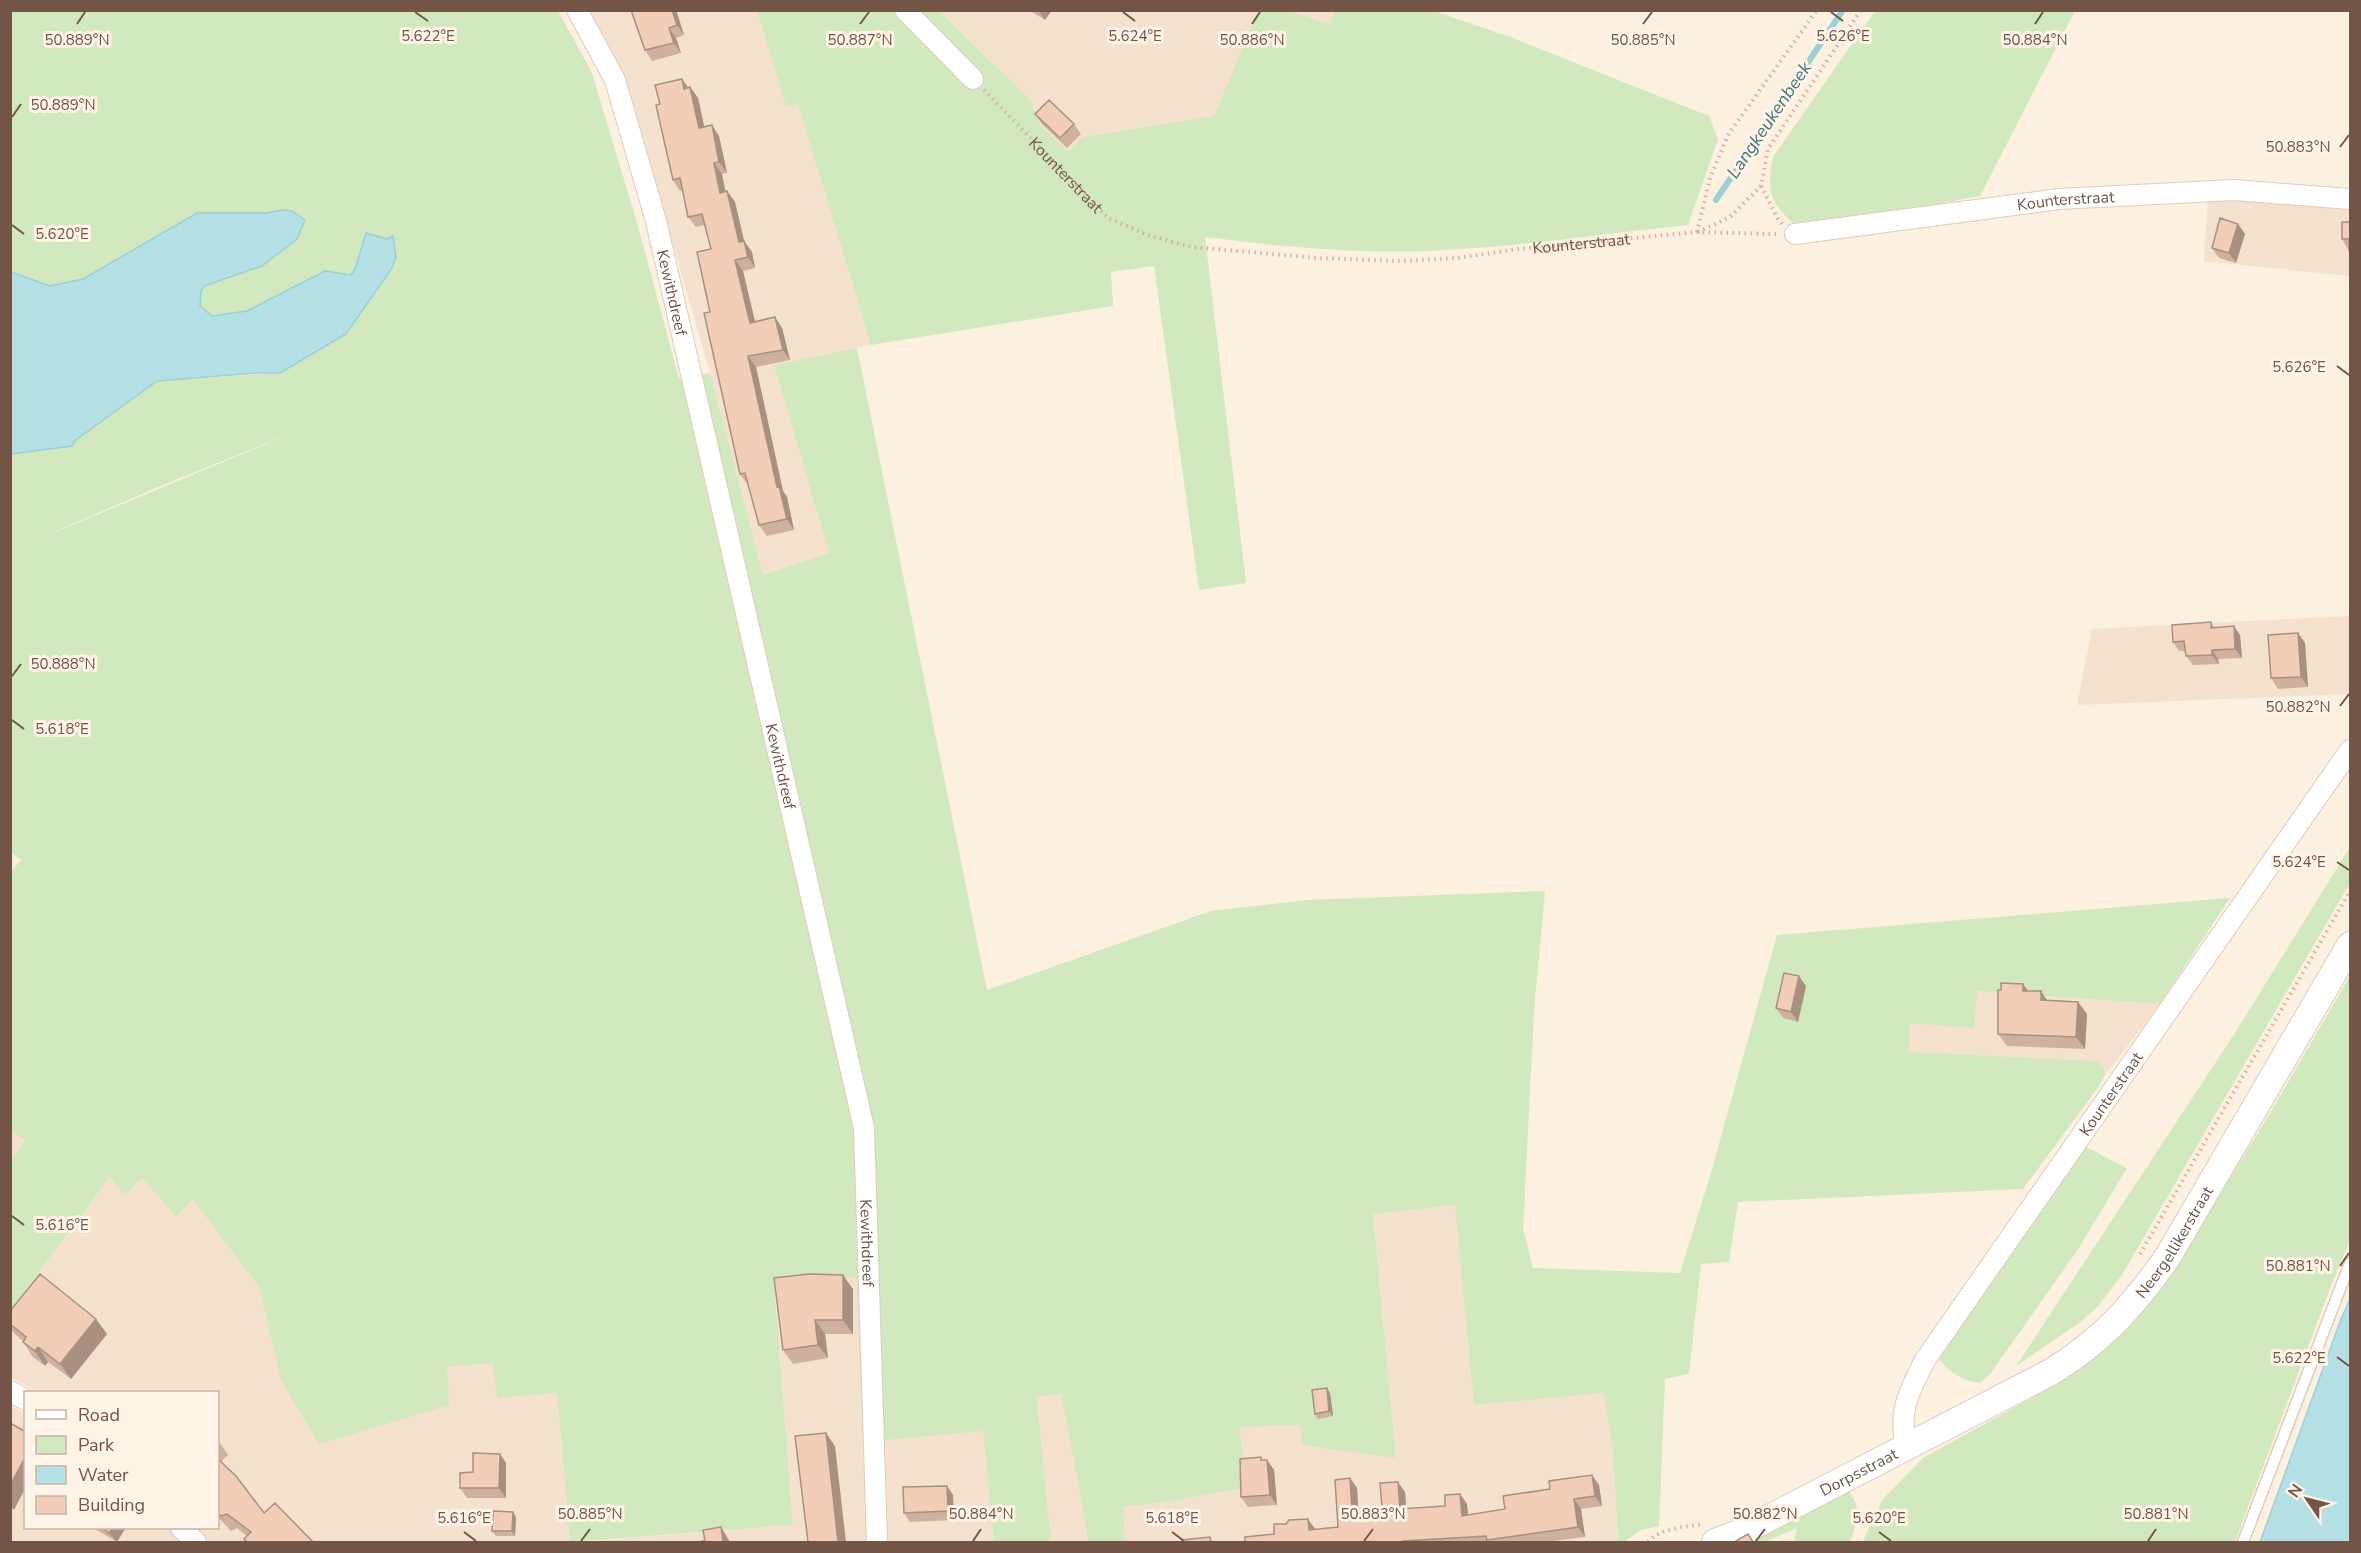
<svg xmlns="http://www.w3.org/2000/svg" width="2361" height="1553" font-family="'Nunito Sans',sans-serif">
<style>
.residential{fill:#f4e2cf}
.green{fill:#d2e9bf;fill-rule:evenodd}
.water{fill:#b5e0e5;stroke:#9bd0d7;stroke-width:1.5}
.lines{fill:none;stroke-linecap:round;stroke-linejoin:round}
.stream{stroke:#9bd0d7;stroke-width:6}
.service-casing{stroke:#e0ccbc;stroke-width:13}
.minor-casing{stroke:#e0ccbc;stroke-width:22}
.tertiary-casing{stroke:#e0ccbc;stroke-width:28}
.path{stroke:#d6b09b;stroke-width:4;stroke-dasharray:1.5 4.5;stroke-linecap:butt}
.service{stroke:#fff;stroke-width:10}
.minor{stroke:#fff;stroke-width:20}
.tertiary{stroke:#fff;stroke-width:26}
.wall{fill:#d0b09e}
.shaded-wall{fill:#a99081}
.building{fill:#f2cdb8;stroke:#a99081;stroke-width:1.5}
.ticks{fill:none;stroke:#735548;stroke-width:2}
.labels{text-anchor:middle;stroke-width:6;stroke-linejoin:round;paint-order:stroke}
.street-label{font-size:16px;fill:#735548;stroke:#fff4e7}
.water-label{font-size:18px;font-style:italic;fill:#3f7780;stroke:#fff4e7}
.ticks-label{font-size:15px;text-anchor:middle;fill:#735548;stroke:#fff4e7;stroke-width:6;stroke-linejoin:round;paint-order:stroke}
</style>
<rect width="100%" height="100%" fill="#fcf0e0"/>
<!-- residential -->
<path class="residential" d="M588,11H757L786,106L798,103L871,345L774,365L829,553L762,575L710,373L625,77Z
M939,11H1258L1214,116L1082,137L1070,152L1041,126L1031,101Z
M1288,11H1334L1330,24Z
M2208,196L2350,209V276L2204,261Z
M2350,616V694L2077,705L2092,629Z
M1977,991L2160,1004L2105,1075L2104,1067L1907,1052L1910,1023Z
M11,1130L25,1140L11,1160Z
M111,1176L142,1178L176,1217L193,1200L259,1287L281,1380L494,1363L497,1398L557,1393L570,1542H11V1405L25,1414L26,1528H218V1392H37L11,1377L10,1309Z
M1456,1205L1474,1405L1605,1393L1613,1450L1618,1542H1125L1122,1507L1166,1502L1244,1488L1240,1427L1300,1425L1396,1458L1373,1213Z
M856,1277L863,1441L984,1430L994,1542H581L793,1525L774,1283Z
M1062,1394L1083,1508L1088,1542H1051L1037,1396Z"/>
<!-- green -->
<path class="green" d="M1258,10L1288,11L1330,24L1334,11H1434L1513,38L1709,116L1718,139L1688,225C1607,233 1526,246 1445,250C1364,255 1284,247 1205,237L1246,583L1199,590L1154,266L1111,272L1113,306L871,345L798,104L786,106L757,11H939L1031,101L1041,126L1069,152L1082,137L1214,116Z
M11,11H558L592,73L638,226L679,379L710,373L763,575L829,553L774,365L857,348L987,990L1211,911L1307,900L1545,891L1534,1011L1523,1228L1533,1268L1680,1273L1711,1173L1777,935L2230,898L2160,1004L1977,991L1974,1028L1910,1023L1908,1052L2096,1061L2104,1067L2105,1075L2097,1089L2023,1189L1738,1202L1729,1262L1701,1264L1689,1374L1665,1379L1659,1526L1641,1530L1624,1542H1618L1613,1450L1604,1393L1474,1405L1455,1205L1373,1214L1396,1458L1302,1445L1300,1425L1240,1427L1245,1488L1166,1502L1123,1507L1125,1542H1088L1083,1508L1061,1394L1037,1397L1051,1542H994L983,1431L863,1442L856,1277L774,1283L793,1525L570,1542L557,1393L497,1398L493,1363L447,1367L449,1405L319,1444L281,1380L259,1287L193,1200L176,1217L142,1178L125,1195L110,1177L11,1309V1160L25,1140L10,1130V873L21,860L10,852L11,454L72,446L75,440L157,381L280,373L346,334L392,268L396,257L387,239L367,233L355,269L351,275L325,271L247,311L212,316L200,306L201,291L204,286L262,266L283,210L265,213H198L83,279L50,286L11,272ZM307,427L53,533H52L158,487Z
M1875,11H2075L1980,196L1835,223H1793C1768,201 1767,188 1773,157Z
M2350,847V883L2122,1275L2099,1305L2082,1321L2016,1366L2235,1033Z
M2350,976V1240L2332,1283L2235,1542H1863L1874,1516L1883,1499L1923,1458L2046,1390L2096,1356L2124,1333L2162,1288L2269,1115Z
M2082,1145L2127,1168L2077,1251L1990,1374L1980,1383C1960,1381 1943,1368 1934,1351Z
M1849,1491C1863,1510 1857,1522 1850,1542H1794L1797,1528L1765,1542H1757L1753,1536Z"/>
<!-- water -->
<path class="water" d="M283,210L292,211L305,220L297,239L262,266L204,286L201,291L200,306L212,316L247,311L325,271L351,275L355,269L366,233L387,239L393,236L396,257L392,268L346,334L280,373H256L157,381L76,440L72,446L11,454V272L50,286L83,279L197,213H265Z
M2350,1299V1542H2260L2341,1319Z"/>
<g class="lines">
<!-- stream -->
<path class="stream" d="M1716,200L1843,10"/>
<!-- service casing -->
<g class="service-casing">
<path id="service" d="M2243,1542L2350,1263"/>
</g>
<!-- minor casing -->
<g class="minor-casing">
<g id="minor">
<path id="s2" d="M577,10L615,80L656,221L864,1128L877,1542"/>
<path d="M905,10L973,79"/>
<path id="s3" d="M1795,234L2059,199L2234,190L2350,199"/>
<path d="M10,1391L26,1400"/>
<path id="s4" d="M1906,1448C1898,1410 1909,1392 1925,1360L2350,750"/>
<path d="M181,1528L196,1542"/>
</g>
</g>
<!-- tertiary casing -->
<g class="tertiary-casing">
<g id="tertiary">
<path id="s5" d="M1715,1542L1748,1529L2051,1372C2103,1340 2132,1307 2167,1258L2350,945"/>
</g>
</g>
<!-- path -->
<g class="path">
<path id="s1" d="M984,90L1108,218L1150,236L1192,247L1318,258L1401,261L1457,258L1518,249L1697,232L1776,234"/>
<path d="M1761,186L1779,221L1782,224"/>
<path d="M1697,232L1710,178L1728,135L1817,10"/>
<path d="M1698,232L1730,217L1761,186L1768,149L1861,10"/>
<path d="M2140,1254L2350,891"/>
<path d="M1648,1542C1660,1528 1686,1527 1703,1524"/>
</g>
<!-- service -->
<use href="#service" class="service"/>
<!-- minor -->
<use href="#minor" class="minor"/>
<!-- tertiary -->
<use href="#tertiary" class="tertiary"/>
</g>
<!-- wall -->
<path class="wall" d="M676,10L684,35L676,38L681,53L652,61L645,50Z
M1029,10H1052L1045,20Z
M690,87L698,98L704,127L719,136L727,173L722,174L725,192L727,191L735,202L744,241L752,252L755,268L743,271L755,322L782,328L790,360L756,367L783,491L787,497L794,530L767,536L759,525L748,485L740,474L710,312L711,249L705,225L696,227L688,217L683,190L680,191L673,180L688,88Z
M1035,114L1074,124L1081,134L1067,148L1042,124Z
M2350,222V253L2342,239Z
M2238,224L2245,234L2236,263L2219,258L2212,248Z
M2211,622L2214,627L2240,635L2242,658L2218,659L2219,664L2193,665L2186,656L2185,651H2179L2173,642Z
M2298,633L2305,643L2308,687L2278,689L2271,678Z
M1806,986L1798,1022L1783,1018L1776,1008Z
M2028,991L2047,1000L2078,1002L2087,1014L2085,1049L2007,1046L1998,1034Z
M774,1278L853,1289V1334H825L828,1358L793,1364L783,1350Z
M10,1311L107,1334L71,1379L48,1362L45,1366L33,1357L23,1342V1341L15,1334L10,1328Z
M1327,1388L1330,1393L1333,1416L1318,1419L1315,1414Z
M218,1440L228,1455L220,1462L264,1513L313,1542H246L244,1539L247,1536L237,1528L231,1531L218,1517Z
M500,1454L506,1463V1498H467L460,1488Z
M1263,1460H1267L1274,1470L1277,1505L1248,1507L1241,1497Z
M1350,1478L1357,1488L1358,1508L1382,1507L1405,1492L1406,1509L1445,1506L1460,1494L1467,1504L1468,1515L1505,1509L1599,1485L1602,1506L1581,1509L1585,1537L1545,1542H1245L1274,1534L1338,1527Z
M947,1486L953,1495L954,1520L910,1522L904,1513Z
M516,1517L515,1536H496L492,1531Z
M92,1527H126L117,1542Z"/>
<!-- shaded-wall -->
<path class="shaded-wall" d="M672,10H676L684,35L677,25Z
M1038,10H1052L1045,20Z
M669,28L676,38L681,53L674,43Z
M682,79L690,90L684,89Z
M690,87L698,98L707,139L699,128Z
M712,125L719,136L727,173L719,162Z
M714,163L722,174L728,204L720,193Z
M727,191L735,202L747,253L739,242Z
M2238,224L2245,234L2236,263L2229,253Z
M744,241L752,252L755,268L748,257Z
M735,260L743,271L758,334L750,323Z
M775,317L782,328L790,360L783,350Z
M748,356L756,367L783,491L787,497L794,530L787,519L777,487Z
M2234,626L2240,635L2242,658L2235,649Z
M2298,633L2305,643L2308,687L2301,677Z
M2212,650L2218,659L2219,664L2212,655Z
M1799,976L1806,986L1798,1022L1791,1012Z
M2023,984L2032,996L2023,991Z
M2041,991L2049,1003L2041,1000Z
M2078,1002L2087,1014L2085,1049L2076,1037Z
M843,1275L853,1289V1334L843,1320Z
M96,1319L107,1334L71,1379L60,1364Z
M815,1320L825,1334L828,1358L818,1345Z
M38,1347L48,1362L45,1366L35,1351Z
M1327,1388L1330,1393L1333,1416L1329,1411Z
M826,1433L835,1446L846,1542H838Z
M500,1454L506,1463V1498L499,1488Z
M26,1456V1487L14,1510L10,1506V1485Z
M1261,1457L1268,1467L1267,1460L1274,1470L1277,1505L1270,1495Z
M1592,1475L1599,1485L1602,1506L1595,1496Z
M1350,1478L1357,1488L1359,1518L1352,1509Z
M1398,1482L1405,1492L1407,1519L1400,1509Z
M947,1486L953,1495L954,1520L948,1511Z
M1460,1494L1467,1504L1469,1526L1462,1516Z
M1574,1499L1581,1509L1585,1537L1578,1527Z
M513,1512L516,1517L515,1536L512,1531Z
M1308,1519L1315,1529L1309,1530Z
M113,1527H126L117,1542L109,1533Z
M721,1527L730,1542H731H723Z"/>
<!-- building -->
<path class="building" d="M631,10H672L677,25L669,28L674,43L645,50Z
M682,79L684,89L690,87L699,128L712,125L719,162L714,163L720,193L727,191L739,242L744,241L748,257L735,260L750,323L775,317L783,350L748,356L777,487L779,486L787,519L759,525L745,473L740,474L704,313L710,312L697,252L711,249L702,214L688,217L680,178L673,180L656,105L660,104L655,85Z
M1049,100L1074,124L1060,138L1035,114Z
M2220,218L2238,224L2229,253L2212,248Z
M2342,222H2350V250H2349V239H2342Z
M2211,622V628L2234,626L2235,649L2212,650V655L2186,656L2184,641L2173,642L2172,625Z
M2298,633L2301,677L2271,678L2268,635Z
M1784,973L1799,976L1791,1012L1776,1008Z
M2001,983L2023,984V991H2041V1000L2078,1002L2076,1037L1998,1034V990H2001Z
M40,1274L96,1319L60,1364L38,1347L35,1351L23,1342L26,1337L10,1324V1311Z
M809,1274L843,1275V1320H815L818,1345L783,1350L774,1278Z
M1327,1388L1329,1411L1315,1414L1312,1390Z
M10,1423L26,1432V1456L10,1485Z
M826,1433L838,1542H808L795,1436Z
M473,1453L500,1454L499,1488H460V1473L473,1472Z
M1261,1457V1460H1267L1270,1495L1241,1497L1240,1459Z
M218,1459L236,1476L264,1513L275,1503L313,1542H247L244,1539L251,1532L227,1514L221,1516L218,1513Z
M1592,1475L1595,1496L1574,1499L1578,1527L1487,1540L1486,1536L1403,1541V1542H1245V1537L1274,1534V1524H1286L1289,1520L1308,1519L1309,1530L1338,1527L1335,1480L1350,1478L1352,1509L1382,1507L1380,1483L1398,1482L1400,1509L1445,1506V1495L1460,1494L1462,1516L1505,1509L1503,1496L1550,1489L1549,1481Z
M947,1486L948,1511L904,1513L903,1487Z
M493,1511L513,1512L512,1531H492Z
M101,1527H113L109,1533Z
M721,1527L723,1542H702V1541H705L703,1530Z
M1748,1534L1753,1542H1734Z
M1210,1537L1211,1542H1182V1540Z"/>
<!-- ticks -->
<path class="ticks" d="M415,12L428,21M1123,12L1135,21M1831,12L1843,21M77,24L85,12M860,24L869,12M1252,24L1260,12M1643,24L1652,12M2035,24L2043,12M12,117L21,104M2340,147L2349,135M12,225L24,234M2337,366L2349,375M12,676L21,664M2340,706L2349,694M12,720L24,729M2337,862L2349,870M12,1216L24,1225M2340,1266L2349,1253M2337,1357L2349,1366M464,1532L476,1541M1172,1532L1184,1541M1879,1532L1891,1541M581,1541L590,1529M973,1541L981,1529M1364,1541L1373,1529M1756,1541L1765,1529M2148,1541L2156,1529"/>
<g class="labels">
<!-- street labels -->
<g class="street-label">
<text dy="6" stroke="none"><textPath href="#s1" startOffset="118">Kounterstraat</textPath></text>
<text dy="6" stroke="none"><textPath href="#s3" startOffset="273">Kounterstraat</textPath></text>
<text dy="6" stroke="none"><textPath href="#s1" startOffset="658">Kounterstraat</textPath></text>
<text dy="6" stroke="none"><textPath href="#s2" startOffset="300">Kewithdreef</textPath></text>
<text dy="6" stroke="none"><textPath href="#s2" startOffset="786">Kewithdreef</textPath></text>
<text dy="6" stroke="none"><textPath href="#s4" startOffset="417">Kounterstraat</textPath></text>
<text dy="6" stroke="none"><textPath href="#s5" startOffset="558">Neergellikerstraat</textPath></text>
<text dy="6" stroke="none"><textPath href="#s2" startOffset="1272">Kewithdreef</textPath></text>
<text dy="6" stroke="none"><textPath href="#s5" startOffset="160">Dorpsstraat</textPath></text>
</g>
<!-- water labels -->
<g class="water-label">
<text transform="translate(1769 120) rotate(-56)" y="6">Langkeukenbeek</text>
</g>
</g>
<g class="ticks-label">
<text x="428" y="41">5.622°E</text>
<text x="1135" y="41">5.624°E</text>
<text x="1843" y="41">5.626°E</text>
<text x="77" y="45">50.889°N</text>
<text x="860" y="45">50.887°N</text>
<text x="1252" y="45">50.886°N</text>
<text x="1643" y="45">50.885°N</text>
<text x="2035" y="45">50.884°N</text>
<text x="63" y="110">50.889°N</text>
<text x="2298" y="152">50.883°N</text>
<text x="62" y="239">5.620°E</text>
<text x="2299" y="372">5.626°E</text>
<text x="63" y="669">50.888°N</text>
<text x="2298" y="712">50.882°N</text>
<text x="62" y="734">5.618°E</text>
<text x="2299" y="867">5.624°E</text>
<text x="62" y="1230">5.616°E</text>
<text x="2298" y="1271">50.881°N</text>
<text x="2299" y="1363">5.622°E</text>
<text x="590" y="1519">50.885°N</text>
<text x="981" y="1519">50.884°N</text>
<text x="1373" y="1519">50.883°N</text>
<text x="1765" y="1519">50.882°N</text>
<text x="2156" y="1519">50.881°N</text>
<text x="464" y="1523">5.616°E</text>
<text x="1172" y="1523">5.618°E</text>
<text x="1879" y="1523">5.620°E</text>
</g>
<!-- border -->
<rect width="2361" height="1553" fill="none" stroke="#735548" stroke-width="24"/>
<!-- legend -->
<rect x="24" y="1391" width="195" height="138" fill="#fff4e7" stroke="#c7b4a7" stroke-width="1.5"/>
<rect x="36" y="1410" width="30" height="9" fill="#ffffff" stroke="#c7b4a7" stroke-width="1.5"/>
<text x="78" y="1421" font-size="18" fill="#735548">Road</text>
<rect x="36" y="1436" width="30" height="18" fill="#d2e9bf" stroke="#c7b4a7" stroke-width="1.5"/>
<text x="78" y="1451" font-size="18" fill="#735548">Park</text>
<rect x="36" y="1466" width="30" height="18" fill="#b5e0e5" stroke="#c7b4a7" stroke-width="1.5"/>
<text x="78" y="1481" font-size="18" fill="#735548">Water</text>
<rect x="36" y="1496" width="30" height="18" fill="#f2cdb8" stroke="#c7b4a7" stroke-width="1.5"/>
<text x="78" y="1511" font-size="18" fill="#735548">Building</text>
<!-- north arrow -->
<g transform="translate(2307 1499) rotate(305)" stroke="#fff4e7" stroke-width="4.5" paint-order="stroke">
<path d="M0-4.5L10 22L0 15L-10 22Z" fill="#735548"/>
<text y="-9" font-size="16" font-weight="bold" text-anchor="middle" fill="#735548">N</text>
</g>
</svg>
